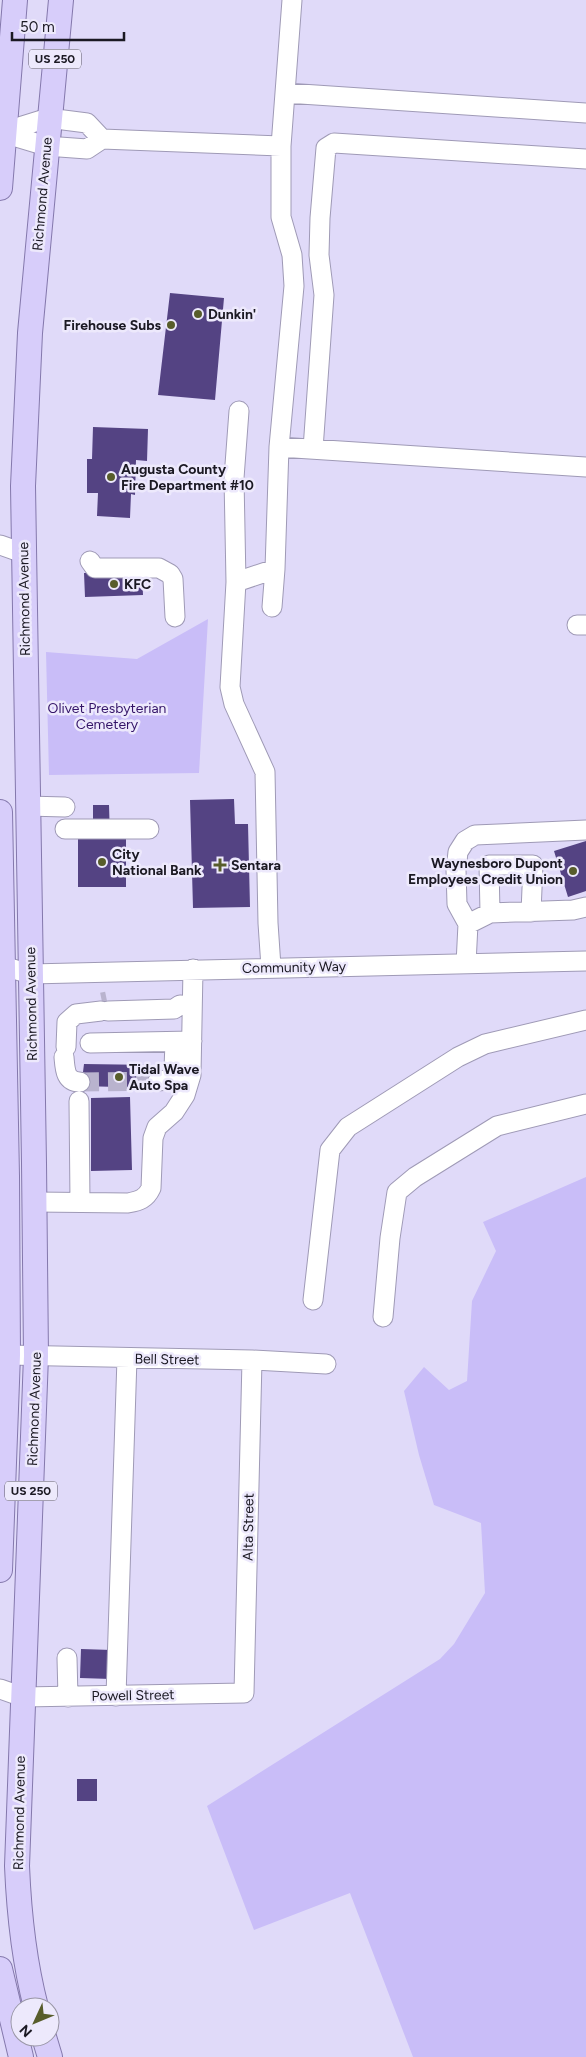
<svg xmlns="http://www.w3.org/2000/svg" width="586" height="2057" font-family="Figtree,sans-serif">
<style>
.green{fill:#c9bdf8}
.building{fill:#544383}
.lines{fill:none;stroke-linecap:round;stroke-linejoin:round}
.minor-tunnel{stroke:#b9b3ce;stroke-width:19;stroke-dasharray:19 9;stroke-linecap:butt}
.minor-casing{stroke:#9f9ab6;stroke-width:21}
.major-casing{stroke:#8478ac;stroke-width:26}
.minor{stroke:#fff;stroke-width:19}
.major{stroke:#d7cdfa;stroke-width:24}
.poi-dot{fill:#585d2b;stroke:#ede9fc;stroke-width:2}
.labels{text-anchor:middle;stroke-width:5;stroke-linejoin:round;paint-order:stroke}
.shield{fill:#ede9fc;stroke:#5a5764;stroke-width:1}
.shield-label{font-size:12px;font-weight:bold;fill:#1b1923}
.street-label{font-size:14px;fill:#1b1923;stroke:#ede9fc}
.poi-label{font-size:14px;font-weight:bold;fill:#1b1923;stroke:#ede9fc;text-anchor:start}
.park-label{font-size:14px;fill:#341468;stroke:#ede9fc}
</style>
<rect width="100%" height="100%" fill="#e0daf9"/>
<!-- green -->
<path class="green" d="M208,619L199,773L49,775L46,652L137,659Z
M586,1177V2057H413L350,1893L254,1930L207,1806L440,1659L454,1644L485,1593L481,1523L434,1505L419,1455L404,1391L424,1367L449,1390L467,1381L472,1301L496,1251L483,1222Z"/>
<!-- building -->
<path class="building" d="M170,293L224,298L215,400L158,395Z
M93,427L148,429L147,461L136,460L135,495L131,494L130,518L97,516L98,493H87V459H92Z
M142,572L143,595L85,597L84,573Z
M234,799L235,824H248L250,907L193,908L190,800Z
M93,805H109L110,838H126V887H78V837L93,838Z
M586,841V891L568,897L554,851Z
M84,1064L153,1065L158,1088L80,1086V1073L83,1072Z
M130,1097L132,1170L91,1171V1098Z
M81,1649L112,1650L111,1679L80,1678Z
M77,1779H97V1801H77Z"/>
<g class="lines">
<!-- minor-tunnel -->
<path class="minor-tunnel" d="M102,1002L107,1001
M80,1082L158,1081"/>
<!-- minor casing -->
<g class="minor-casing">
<path id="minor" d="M286,93L586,113
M0,132L46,146L87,149L102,139L281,146
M3,132L48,118L87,123L102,139
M239,411L234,478L236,582L230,687L234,704L265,772L268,923L271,967
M279,447L586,467
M313,449L324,295L319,255L320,218L326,148L334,143L586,159
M0,545L23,553
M90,561L95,568H159L170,574L173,579L175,617
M236,582L275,569
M272,607L275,569L279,447L294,286L292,255L281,217V146L292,0
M577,625H586
M27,806L65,807
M65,829H149
M490,913L489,865H533L531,912
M468,924L457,904L456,870L458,852L465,841L475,835L586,830
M466,964L468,924L490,913L573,910L586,907
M0,965L30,974L586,961
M108,1011L174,1009L180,1005L192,1006
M90,1043L192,1041
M66,1047L67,1022L76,1014L101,1011
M64,1057C65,1069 65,1082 80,1082
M158,1081L167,1080L172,1077L174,1069L175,1042
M79,1101L80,1202
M35,1202L128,1203C139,1201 146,1199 151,1188L153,1138L157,1127L174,1112L185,1095L191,1075L193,969
M313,1300L330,1150L348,1127L458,1057L485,1044L586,1020
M383,1317L390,1238L397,1192L415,1177L497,1126L586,1104
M8,1355L252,1360L326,1364
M67,1658L68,1697
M0,1689L23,1697L244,1693L252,1360
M116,1696L127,1358"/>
</g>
<!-- major casing -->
<g class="major-casing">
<path id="major" d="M0,188L15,0
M0,812L7,1176L8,1355L0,1570
M0,1969L21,2057
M36,2007C24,1961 19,1914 17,1866L36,1356L34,1163L23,486L30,333L61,0
M44,2037L50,2057"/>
</g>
<!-- minor -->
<use href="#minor" class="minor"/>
<!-- major -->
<use href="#major" class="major"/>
</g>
<!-- markers -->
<g class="poi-dot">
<circle cx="198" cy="314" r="5"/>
<circle cx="171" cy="325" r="5"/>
<circle cx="111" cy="477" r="5"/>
<circle cx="114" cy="584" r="5"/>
<circle cx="102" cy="862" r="5"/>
<path d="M217.5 857.5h5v5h5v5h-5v5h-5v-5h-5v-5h5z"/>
<circle cx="573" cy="871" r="5"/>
<circle cx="119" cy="1077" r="5"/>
</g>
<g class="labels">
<!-- shield labels -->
<g class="shield">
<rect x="29" y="49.5" width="52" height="19" rx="4"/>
<rect x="5" y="1481.5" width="52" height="19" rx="4"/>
</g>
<g class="shield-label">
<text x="55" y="63">US 250</text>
<text x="31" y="1495">US 250</text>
</g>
<!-- street labels -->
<g class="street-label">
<text transform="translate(42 194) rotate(-85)" y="5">Richmond Avenue</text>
<text transform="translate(24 599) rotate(-91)" y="5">Richmond Avenue</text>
<text transform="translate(294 967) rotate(-1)" y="5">Community Way</text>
<text transform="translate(31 1004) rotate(-91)" y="5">Richmond Avenue</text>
<text transform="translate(167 1359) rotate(1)" y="5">Bell Street</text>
<text transform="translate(34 1409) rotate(-88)" y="5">Richmond Avenue</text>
<text transform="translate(248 1527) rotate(-89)" y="5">Alta Street</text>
<text transform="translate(133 1695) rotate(-1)" y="5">Powell Street</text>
<text transform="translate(19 1813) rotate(-89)" y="5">Richmond Avenue</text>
</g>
<!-- poi labels -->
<g class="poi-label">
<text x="208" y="319">Dunkin'</text>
<text x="161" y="330" text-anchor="end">Firehouse Subs</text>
<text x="121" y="474">Augusta County<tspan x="121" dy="16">Fire Department #10</tspan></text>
<text x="124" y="589">KFC</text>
<text x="112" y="859">City<tspan x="112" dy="16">National Bank</tspan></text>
<text x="563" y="868" text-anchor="end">Waynesboro Dupont<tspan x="563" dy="16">Employees Credit Union</tspan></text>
<text x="231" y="870">Sentara</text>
<text x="129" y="1074">Tidal Wave<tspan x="129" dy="16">Auto Spa</tspan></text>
</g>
<!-- park labels -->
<g class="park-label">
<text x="107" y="713">Olivet Presbyterian<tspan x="107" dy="16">Cemetery</tspan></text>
</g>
</g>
<!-- north arrow -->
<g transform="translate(35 2022) rotate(226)"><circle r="24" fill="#ede9fc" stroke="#9996a5"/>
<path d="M0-4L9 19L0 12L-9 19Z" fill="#585d2b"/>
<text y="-8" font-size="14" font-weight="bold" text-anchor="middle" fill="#1b1923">N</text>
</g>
<!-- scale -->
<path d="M12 32v8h112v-8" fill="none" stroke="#1b1923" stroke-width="2.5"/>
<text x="20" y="32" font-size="15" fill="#1b1923" stroke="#ede9fc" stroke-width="4" paint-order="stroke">50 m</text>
</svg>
